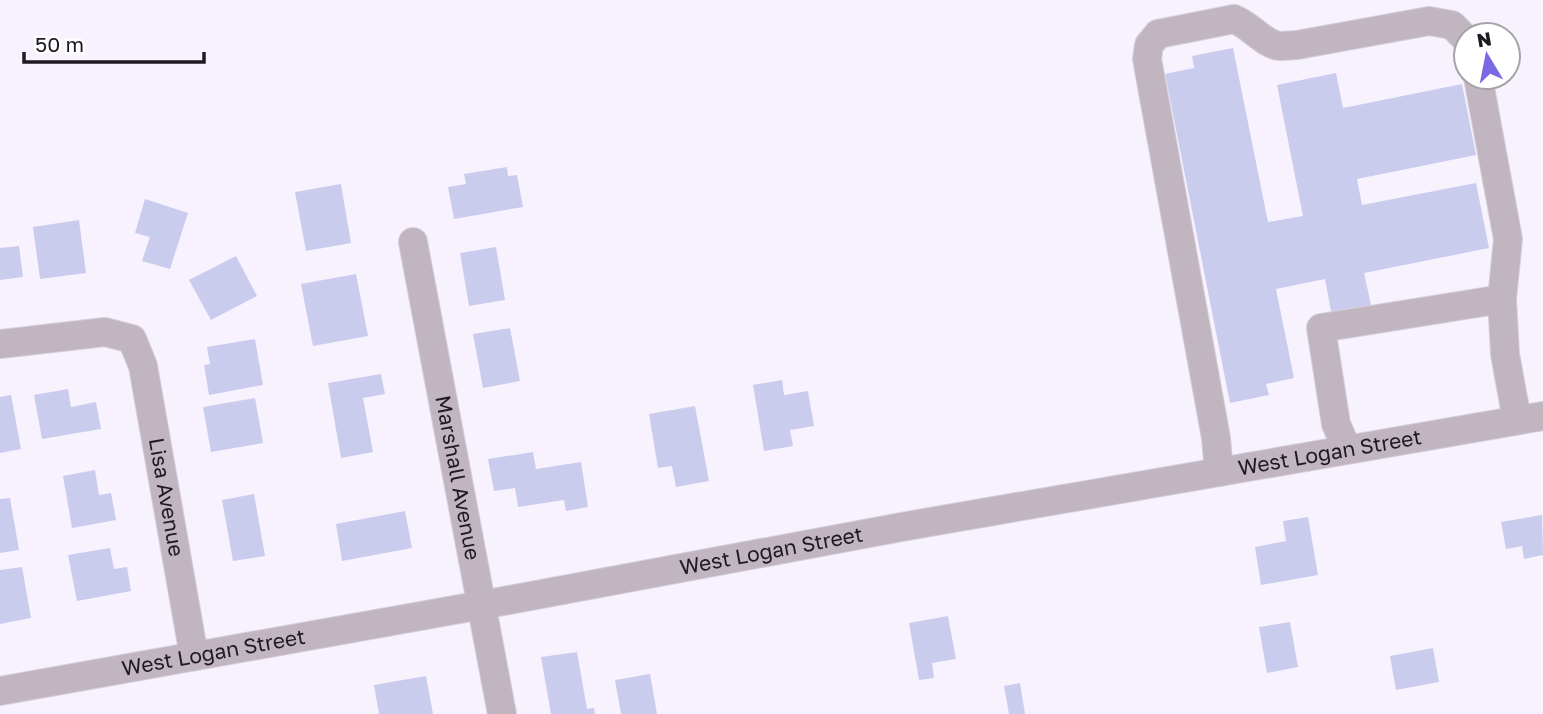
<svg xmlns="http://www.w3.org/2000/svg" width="1543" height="714" font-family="'Golos Text',sans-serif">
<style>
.building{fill:#c9ccec}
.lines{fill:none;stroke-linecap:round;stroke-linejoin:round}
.minor-casing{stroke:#d5cfdc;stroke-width:30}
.minor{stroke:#c1b5bf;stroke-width:28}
.labels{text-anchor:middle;stroke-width:5;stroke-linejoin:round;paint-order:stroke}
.street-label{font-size:21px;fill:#1e1a22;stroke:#fff}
</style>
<rect width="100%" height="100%" fill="#f8f2ff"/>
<!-- building -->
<path class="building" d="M1233,48L1268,222L1303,216L1277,85L1336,73L1343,108L1462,84L1476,155L1357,179L1362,205L1476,183L1489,248L1364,273L1373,314L1333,322L1325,279L1276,289L1294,378L1266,384L1269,395L1230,403L1165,74L1194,68L1192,56Z
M507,167L508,176L517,175L523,207L454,219L448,187L466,184L464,174Z
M341,184L351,243L306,251L295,192Z
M145,199L188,213L170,269L142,261L150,237L135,233Z
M79,220L86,273L40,279L33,227Z
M19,246L23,277L0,280V248Z
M496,247L505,300L469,306L460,253Z
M236,256L257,296L211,320L189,280Z
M356,274L368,336L313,346L301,284Z
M510,328L520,381L483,388L473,334Z
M255,339L263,385L209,395L204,365L210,364L207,347Z
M381,374L385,394L363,398L373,452L341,458L328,383Z
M782,380L784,395L808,391L814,426L790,430L793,446L764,451L753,385Z
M68,389L71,407L96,402L101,429L42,439L34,395Z
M11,395L21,449L0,453V397Z
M255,398L263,443L211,452L203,407Z
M695,406L709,481L676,487L672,466L658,468L649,414Z
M533,452L536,469L581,462L588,507L566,511L564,500L518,507L515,488L494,491L488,459Z
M95,470L99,495L111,493L116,520L72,528L63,476Z
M254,494L265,556L233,561L222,500Z
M10,498L19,550L0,553V499Z
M405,511L412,548L342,561L336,524Z
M1542,515L1543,555L1524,559L1522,546L1506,549L1501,522Z
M1308,517L1318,575L1261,585L1255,547L1286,541L1283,521Z
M110,548L114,569L127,567L131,591L77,601L68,555Z
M22,567L31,618L0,624V570Z
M948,616L956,659L932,663L934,678L919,680L909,623Z
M1290,622L1298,667L1267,673L1259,627Z
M1433,648L1439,682L1396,690L1390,656Z
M577,652L587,709L594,708L595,714H551L541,657Z
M650,674L657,714H621L615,680Z
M426,676L433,714H379L374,685Z
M1020,683L1025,714H1009L1004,686Z"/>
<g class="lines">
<!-- minor casing -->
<g class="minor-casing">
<g id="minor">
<path d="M1478,77L1508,239L1502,299L1505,354L1517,420"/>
<path id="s1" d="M413,242L502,714"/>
<path id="s2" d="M0,344L105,332L132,339L143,366L194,656"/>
<path d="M1347,449L1336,424L1321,328L1502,299"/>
<path d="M1219,472L1216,438L1147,59L1149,45L1158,34L1234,19C1250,25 1264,44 1279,46C1285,46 1292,45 1297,45L1429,21L1452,25L1466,39"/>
<path id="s3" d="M0,691L482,605L907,526L1543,416"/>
</g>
</g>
<!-- minor -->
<use href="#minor" class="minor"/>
</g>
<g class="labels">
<!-- street labels -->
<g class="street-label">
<text dy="7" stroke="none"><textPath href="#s3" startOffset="1351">West Logan Street</textPath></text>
<text dy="7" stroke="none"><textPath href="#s1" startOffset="240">Marshall Avenue</textPath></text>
<text dy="7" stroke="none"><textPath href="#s2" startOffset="296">Lisa Avenue</textPath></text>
<text dy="7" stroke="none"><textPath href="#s3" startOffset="784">West Logan Street</textPath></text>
<text dy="7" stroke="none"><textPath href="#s3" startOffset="217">West Logan Street</textPath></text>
</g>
</g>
<!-- north arrow -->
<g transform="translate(1487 56) rotate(350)"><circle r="33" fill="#ffffff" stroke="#a5a3a7" stroke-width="2"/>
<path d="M0-5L12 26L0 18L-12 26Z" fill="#7969e5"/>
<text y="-10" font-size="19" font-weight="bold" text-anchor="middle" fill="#1e1a22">N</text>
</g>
<!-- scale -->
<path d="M24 52v10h180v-10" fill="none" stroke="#1e1a22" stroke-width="3.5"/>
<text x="35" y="52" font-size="21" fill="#1e1a22" stroke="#ffffff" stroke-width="5" paint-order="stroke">50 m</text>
</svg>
